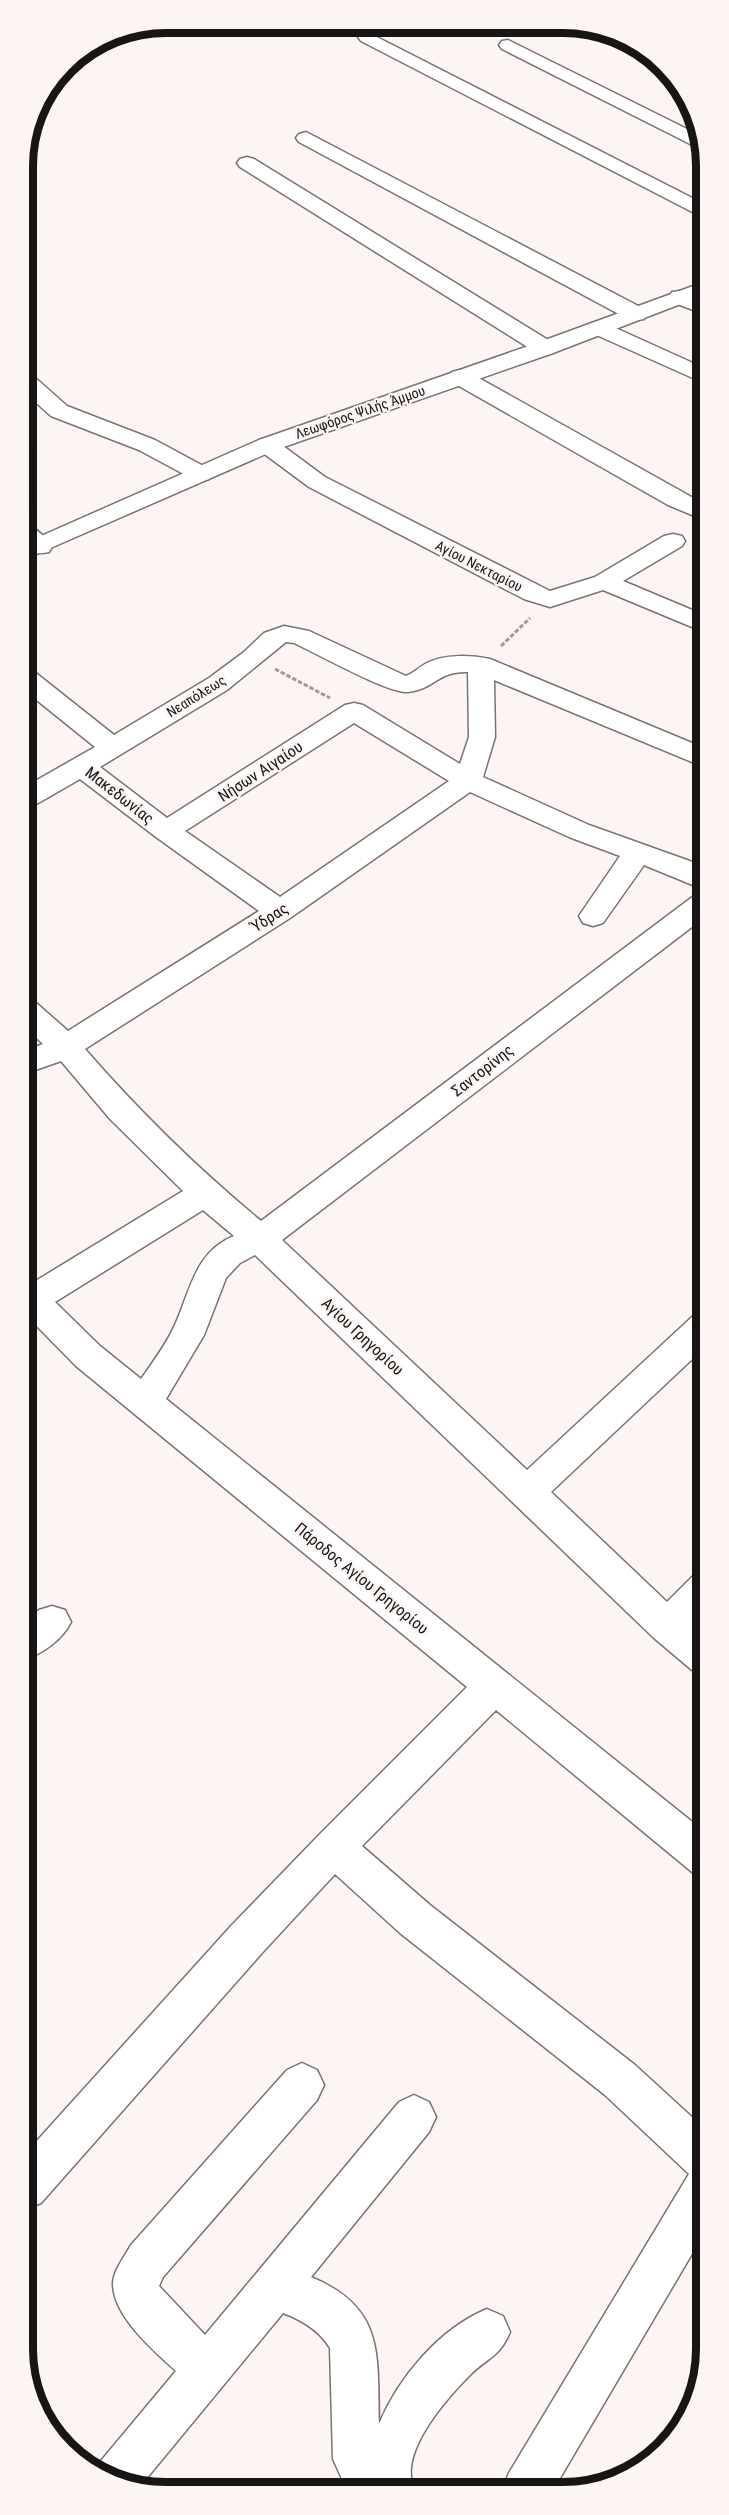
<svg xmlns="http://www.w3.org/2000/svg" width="729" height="2515" font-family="'Roboto Condensed',sans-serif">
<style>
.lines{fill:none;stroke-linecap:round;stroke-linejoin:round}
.minor-casing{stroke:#797472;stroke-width:3}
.tertiary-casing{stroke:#797472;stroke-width:3}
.path{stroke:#9f9998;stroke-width:3;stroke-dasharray:4.5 2;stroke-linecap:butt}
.minor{fill:#fff;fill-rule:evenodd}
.tertiary{fill:#fff;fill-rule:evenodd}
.labels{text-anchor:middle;stroke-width:4.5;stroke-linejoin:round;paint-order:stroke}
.far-street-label{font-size:14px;fill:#181515;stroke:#fcf5f3}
.street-label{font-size:16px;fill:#181515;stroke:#fcf5f3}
.rim{fill:none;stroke:#181515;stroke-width:8}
</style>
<rect width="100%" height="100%" fill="#fcf5f3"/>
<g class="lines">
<!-- minor casing -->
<g class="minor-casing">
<path id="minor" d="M367,32L704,204V218L361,41L358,37L361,33Z
M508,40L703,137L704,151L502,49L499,45L502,41Z
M306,132L644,309L647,314L644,319L636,320L628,319L299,142L296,138L299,134Z
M247,157L254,159L553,343L556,348L553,353L545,355L537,353L240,167L237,163L240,159Z
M680,291L704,300V314L672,302L669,297L672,292Z
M600,321L704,368V383L592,333L589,328L592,323Z
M460,370L468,372L704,504V520L668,505L452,382L449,377L452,372Z
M23,372L31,374L67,406L155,440L209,469L213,474L209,479L201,481L193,479L139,450L51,416L23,391Z
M267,438L275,440L325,477L550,591L595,577L664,536L673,534L682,536L685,541L682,546L623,581L704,615V632L603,590L550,607L524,599L309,487L259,450L255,445L259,440Z
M23,523C35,526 45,537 52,547L49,552C37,555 32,552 23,544Z
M284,626L309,631L406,676C414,673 419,667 427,663C445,654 471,655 490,659L704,748V767L494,680L495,737L483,777L589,825L698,864L705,868V890L644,865L603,923L593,926L583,923L579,916L620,856L569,837L470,792L290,918L85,1049C139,1111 197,1168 261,1221L695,895L705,892V917L282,1240L527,1470L693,1316L705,1313V1347L551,1492L667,1602L692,1577L705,1572V1612L693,1625L705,1635V1675L692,1670L654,1638L255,1255L240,1263L226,1278L204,1335L166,1399L706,1833V1877L692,1872L496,1710L362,1846L430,1905L635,2065L706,2130V2230L553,2490H502L509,2473L689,2174L605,2095L400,1933L335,1874L261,1954L41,2203L25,2209V2154L231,1926L320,1834L467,1687L76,1366L24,1313V1279L34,1282L183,1191L110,1119L61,1061L24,1074V1051L43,1044L24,1026V998L35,1002L68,1031L259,911L156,837L80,779L33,806L23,809V788L95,747L23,689V668L32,670L114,735L209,678L244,652L264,633ZM286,642L294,643C316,653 389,694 408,692C435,689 437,671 468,672L469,737L460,764L363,705L354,703L345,705L167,818L100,767L227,690ZM354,723L449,781L280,897L185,831ZM203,1210L234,1236C194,1252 190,1293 174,1327C165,1346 153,1362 141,1379L100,1346L55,1302Z
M52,1606L65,1610L71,1622C62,1640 43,1653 24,1660V1621L39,1610Z
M302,2063L317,2070L324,2085L317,2100L163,2277L159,2286L205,2335L399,2102L414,2095L429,2102L436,2117L429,2132L311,2277C386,2308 377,2356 379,2424C399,2377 439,2329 487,2309L503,2316L510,2332C499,2358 488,2357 470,2375C448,2397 415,2435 411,2467C410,2474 412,2482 412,2490H347L333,2459L330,2348C319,2330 302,2320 283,2313L137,2490L98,2468L100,2462L176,2371C154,2351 113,2316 113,2284C113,2271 125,2256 131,2245L287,2070Z"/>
</g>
<!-- tertiary casing -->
<g class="tertiary-casing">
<path id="tertiary" d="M704,282V295L553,353L275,450L23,560V544L259,440L537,343Z"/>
</g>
<!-- path -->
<path class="path" d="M501,646L530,618
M275,669L330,698"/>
<!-- minor -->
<use href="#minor" class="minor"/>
<!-- tertiary -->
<use href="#tertiary" class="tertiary"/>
</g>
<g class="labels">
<!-- far-street labels -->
<g class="far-street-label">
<text transform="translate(360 412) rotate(-19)" y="5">Λεωφόρος Ψιλής Άμμου</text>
<text transform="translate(479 566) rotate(27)" y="5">Αγίου Νεκταρίου</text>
<text transform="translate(196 696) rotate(-32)" y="5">Νεαπόλεως</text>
</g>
<!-- street labels -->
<g class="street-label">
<text transform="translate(260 771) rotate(-33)" y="6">Νήσων Αιγαίου</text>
<text transform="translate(120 795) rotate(38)" y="6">Μακεδωνίας</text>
<text transform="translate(269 917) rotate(-33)" y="6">Ύδρας</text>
<text transform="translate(482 1070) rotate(-38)" y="6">Σαντορίνης</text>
<text transform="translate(363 1336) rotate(43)" y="6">Αγίου Γρηγορίου</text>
<text transform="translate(362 1578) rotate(39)" y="6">Πάροδος Αγίου Γρηγορίου</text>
</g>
</g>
<!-- crop -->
<path d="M0 0H729V2515H0ZM166 33H563A133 133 0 0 1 696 166V2349A133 133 0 0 1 563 2482H166A133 133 0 0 1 33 2349V166A133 133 0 0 1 166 33Z" fill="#fcf5f3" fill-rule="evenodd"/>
<path class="rim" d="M166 33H563A133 133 0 0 1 696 166V2349A133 133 0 0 1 563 2482H166A133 133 0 0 1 33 2349V166A133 133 0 0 1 166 33Z"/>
</svg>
